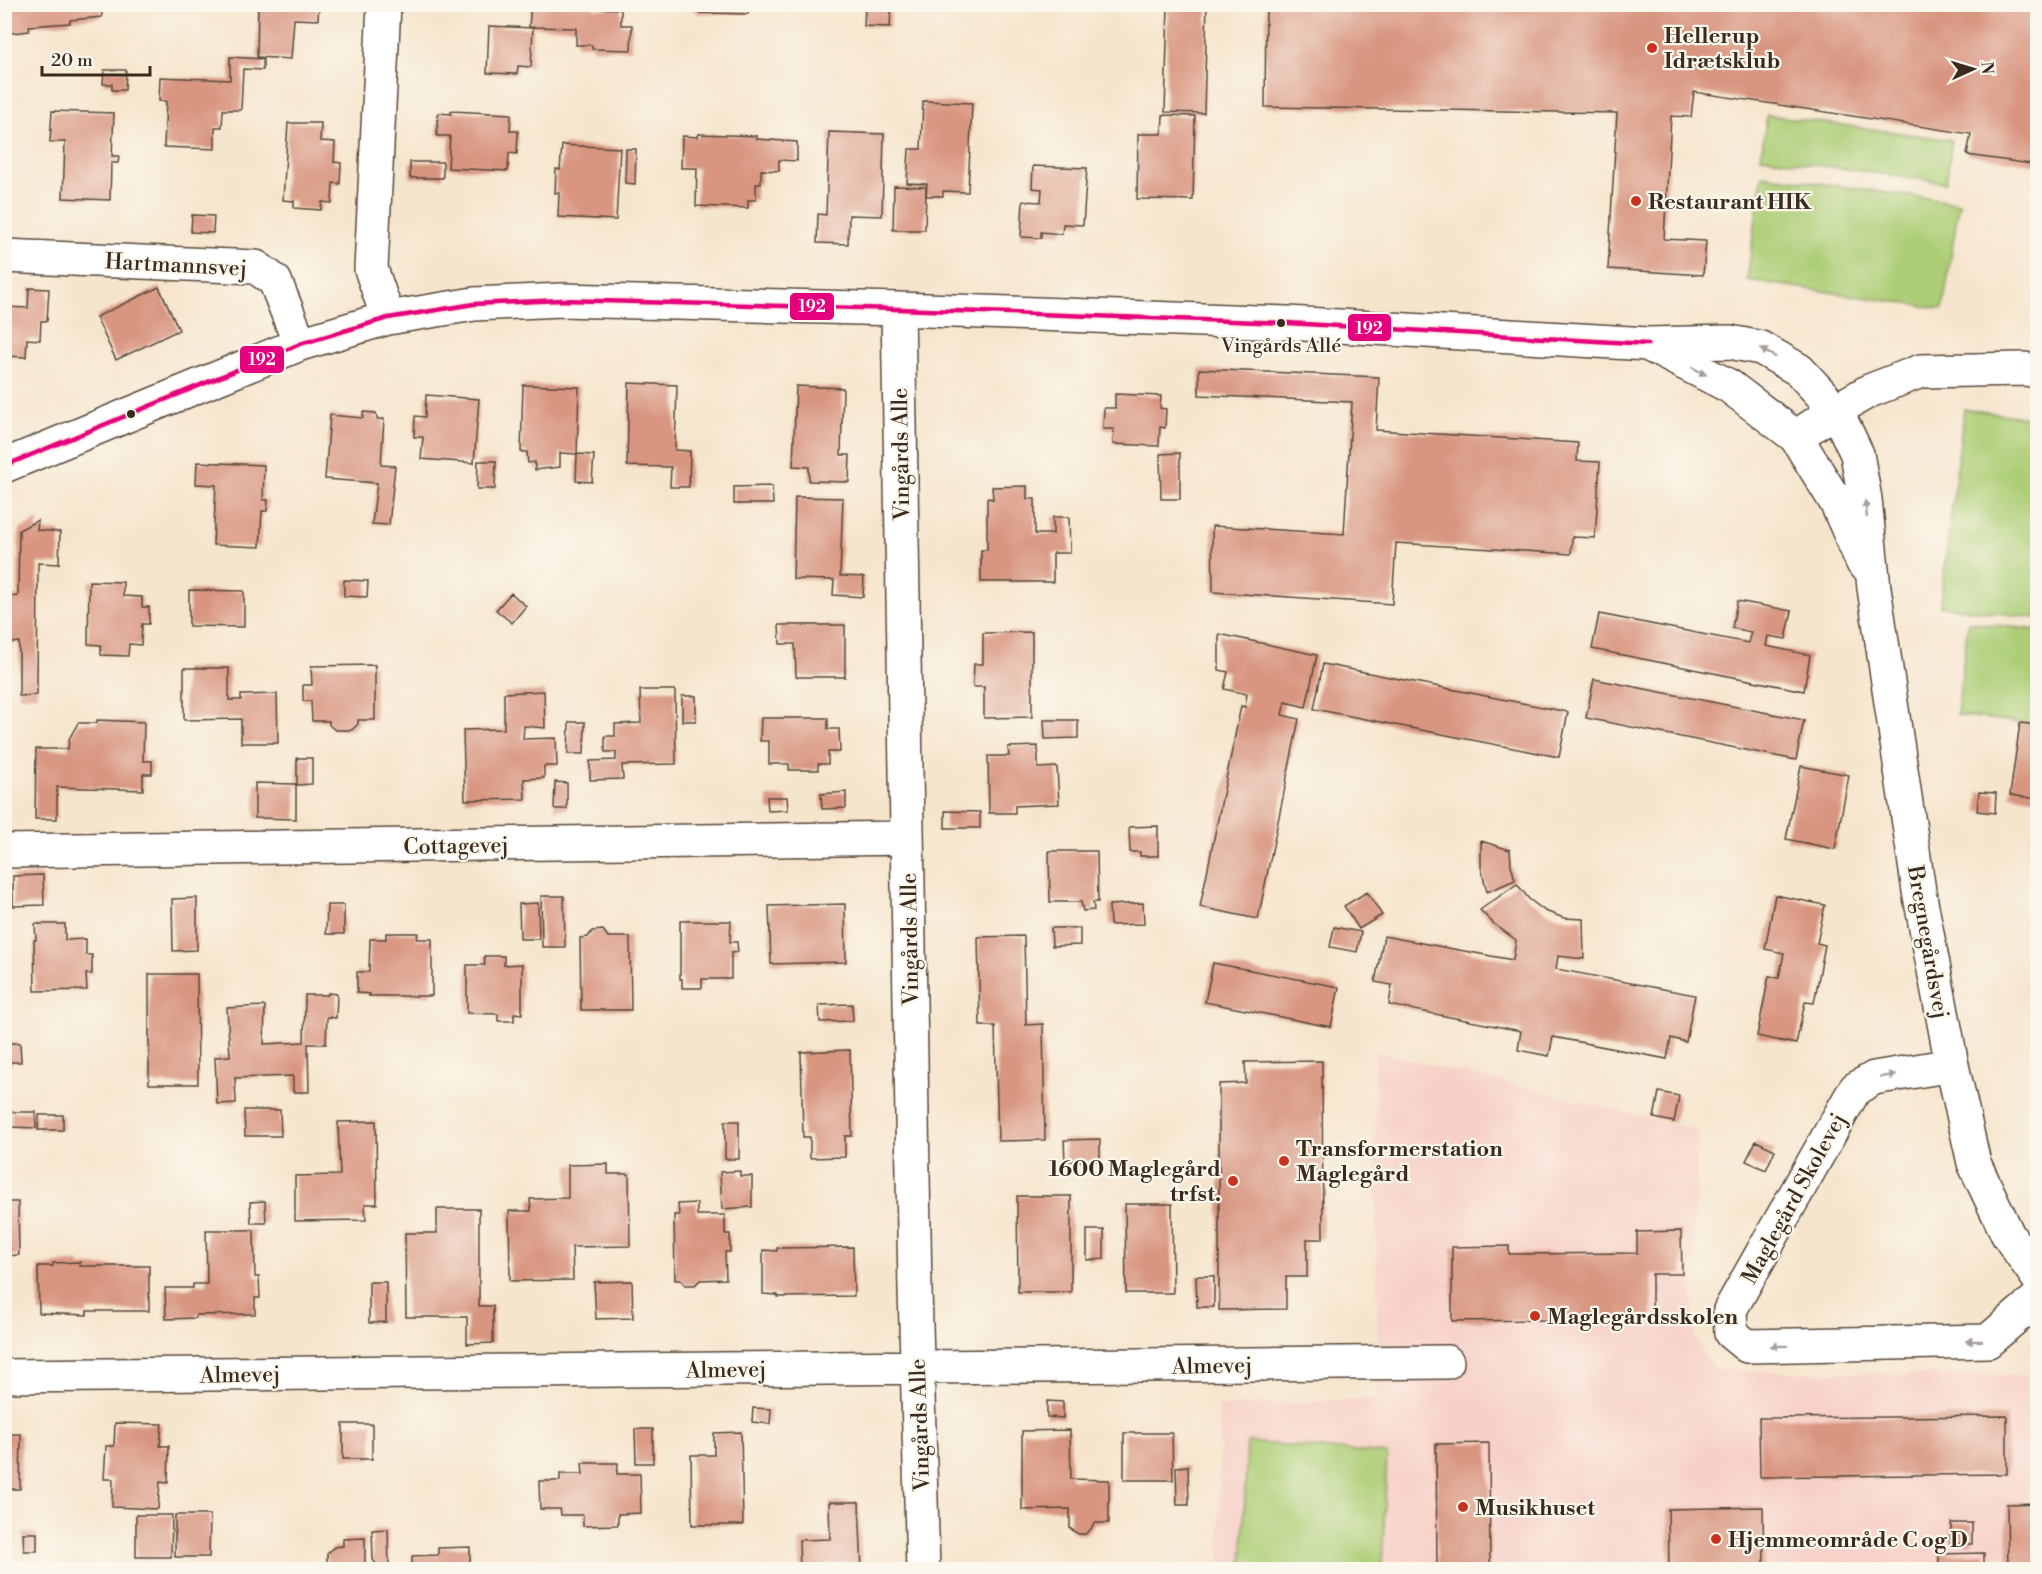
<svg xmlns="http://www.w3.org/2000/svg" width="2042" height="1574" font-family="'Libre Bodoni',serif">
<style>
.built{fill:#f7d1c7}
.green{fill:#accd75;stroke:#747c4a;stroke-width:1.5}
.building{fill:#d89580}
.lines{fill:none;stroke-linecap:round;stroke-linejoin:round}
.minor-casing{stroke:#574638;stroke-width:36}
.minor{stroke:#fff;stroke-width:33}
.bus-1-casing{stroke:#fbf7ec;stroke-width:9}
.bus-1{stroke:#e5007d;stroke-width:4.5}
.oneway{fill:#a79f9a}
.poi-dot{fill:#c8321e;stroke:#fbf7ec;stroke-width:2}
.bus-dot{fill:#3b2a1e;stroke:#fbf7ec;stroke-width:2}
.labels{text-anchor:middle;stroke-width:4.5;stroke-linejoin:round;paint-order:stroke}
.bus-label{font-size:20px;fill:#3b2a1e;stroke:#fbf7ec}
.poi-label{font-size:22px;font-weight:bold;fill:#3b2a1e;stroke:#fbf7ec;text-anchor:start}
.street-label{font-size:22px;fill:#3b2a1e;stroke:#fbf7ec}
.line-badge{stroke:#fbf7ec;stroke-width:2}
.badge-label{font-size:16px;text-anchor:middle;font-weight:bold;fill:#fff}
</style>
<rect width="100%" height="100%" fill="#fbf7ec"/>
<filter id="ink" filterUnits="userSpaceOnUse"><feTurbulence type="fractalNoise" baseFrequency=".0167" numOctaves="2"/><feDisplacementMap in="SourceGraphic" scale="12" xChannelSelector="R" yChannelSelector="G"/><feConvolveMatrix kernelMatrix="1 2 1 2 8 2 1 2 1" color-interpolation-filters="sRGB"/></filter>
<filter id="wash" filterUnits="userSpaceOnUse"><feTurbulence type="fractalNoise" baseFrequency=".008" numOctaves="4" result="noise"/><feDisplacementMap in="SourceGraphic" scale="24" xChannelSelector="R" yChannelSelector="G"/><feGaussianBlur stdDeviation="1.35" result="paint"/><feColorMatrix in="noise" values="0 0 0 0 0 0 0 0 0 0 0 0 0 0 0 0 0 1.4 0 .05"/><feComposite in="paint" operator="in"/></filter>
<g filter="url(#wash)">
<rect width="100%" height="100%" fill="#f6e5cd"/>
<!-- built -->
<path class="built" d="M1375,1051L1697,1130L1693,1304L1695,1340L1713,1368L1735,1371L2037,1376V1569H1220L1219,1407L1378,1398Z"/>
<!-- green -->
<path class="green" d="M1767,115L1952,140L1946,183L1761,157Z
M1762,175L1959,203L1943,309L1747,280Z
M1964,409L2037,419V618L1940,606Z
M1968,622L2037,630V725L1957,715Z
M1247,1442L1387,1454L1382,1569L1281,1570L1242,1566Z"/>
<g id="blocks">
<!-- building -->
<path class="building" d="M4,4H101L102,17L70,20V23L29,26V31L4,34Z
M258,4H319L318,20L294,19L291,59L257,57Z
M531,4H594V8L621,9V25H632L631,50L592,49V45H576V28L529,27Z
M697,4H792V10L748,8V14L696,13Z
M862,4H897V10H891L890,27L864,26L865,9H862Z
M1047,4H1079L1078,10L1046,9Z
M1168,4H1207L1204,113L1165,112Z
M1266,4H2038V165L1967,155L1971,134L1694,92L1691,117L1671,116L1664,239L1706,241L1703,275L1608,269L1617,113L1265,107Z
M489,26L533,28L531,67L518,66L517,74L487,73Z
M230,57L263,59V70L243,69L241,110H223L222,127H215V149L164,147L166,101H159L160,77L230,80Z
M104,70H126L125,90H112V84H103Z
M923,101L972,103L968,192L943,191V196H926L927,184L907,183L909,149H921Z
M52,111L114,113L112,156H119L118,163H111L110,200L63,198L65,142H50Z
M451,111L511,114L510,131H518L517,154L509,153L508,171L448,168L450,136H437L438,113L451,114Z
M1163,115L1195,116L1193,200L1137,199L1138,134H1162Z
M288,123H321L320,141L335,142L334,162L341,163L340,184L333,183L332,203L322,202L321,210L294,208V201L283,200Z
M829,132L884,134L882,216L849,215L848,244L817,243L818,214L826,215Z
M698,134L757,136V139L797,142V161L779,160V171L761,170V184H756V200H748V208L696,206L697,168H681L682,136L698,137Z
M562,145L620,148L616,220L558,217L559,193H555L556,169L560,170Z
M626,149H636L635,184L625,183Z
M410,162H443V178H410Z
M1033,166L1087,168L1083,225L1063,224L1062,234L1041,232V238L1021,237L1023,201L1041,202L1042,189L1032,188Z
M894,186L926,187L925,230H893Z
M192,215L214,216L213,233L191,232Z
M159,287L179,330L116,360L96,317Z
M29,288L49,289L47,321H41L40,340L27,339L26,357L4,356V307L28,308Z
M1199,369L1379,377L1376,430L1578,443L1577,461L1600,462L1595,538L1572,537L1571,554L1396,543L1392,604L1213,592L1212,526L1344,534L1352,402L1199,395Z
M629,383L677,385L675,450L690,451L689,487H670L671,467L627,466Z
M523,385L579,387L577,454L560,453V467L535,470V462L528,463L527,452H521Z
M796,386L843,388L841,455H850L849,482L809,481V467L793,466Z
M1115,394L1161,396L1160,408L1166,409L1165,428L1160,427L1159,446L1113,444L1114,429H1103L1104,408H1115Z
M426,395L479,399L474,463L421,459L423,437H414L415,416L425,417Z
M363,412L376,413L377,419H384L381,465L395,466L389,525L372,524L377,483L325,479L330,415L363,418Z
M1180,453V499H1161L1160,454Z
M577,454L594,455L592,482L576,481Z
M478,461H496L495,489H477Z
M197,462L264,465L263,500H268L267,511H262L260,547L213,545L216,485L196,484Z
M772,486L773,504H734V487Z
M1027,486V499H1035V534H1053V517H1069L1070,553H1053V582H981V550H987V498L993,499L992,487Z
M795,497L843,498L840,576L864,577L863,597L833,595L834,580L793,579Z
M38,520L37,530L60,532L59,564L38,563L37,695L19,696V642L4,644V597L18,596L19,530Z
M344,580L368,581L367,597L344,596Z
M89,581L123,582V596L142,597V607H149V624H142L141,645L129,644L128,656L101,655V645L88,644Z
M189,590L244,591V627L189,626Z
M511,593L526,606L512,623L496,610Z
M1737,601L1792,611L1786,639L1768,636L1766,646L1810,655L1804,691L1592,649L1599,614L1748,643L1751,632L1732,628Z
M779,625H845V677H796L795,644H780Z
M1032,632V717L984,718V687H973L974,664H983V633Z
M1219,634L1317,655L1306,707L1285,702L1282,715L1299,719L1258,919L1200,907L1241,706L1245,707L1247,694L1224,689L1228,672L1219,670Z
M1323,664L1568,712L1559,757L1314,709Z
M375,665V720H358V724L352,730H335L329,725V721H312L311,701H303V685H312L311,666Z
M184,668H229V700H241V695L277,694L278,743H241V719L184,720Z
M1594,679L1804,720L1796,760L1586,718Z
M640,690H675L676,764L622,765L623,779L590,780V761L616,760V752H605V736H615V724L641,723Z
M544,691L545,728L524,726L523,739L556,738L557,766H544V778L524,779L525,799L465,800L463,730L504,729V693Z
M682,696H696V721H682Z
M761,718H828V729H839L840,752H828V764H818V770H789V764H769V741H760Z
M97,720L144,722L143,761H152V774H143V790L57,787V819H35L36,749H68L69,739L78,723H97Z
M1044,720H1078V738L1045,739Z
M569,722H585L584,754H568Z
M2020,723L2038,725V799L2010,795Z
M1038,746V768L1057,767L1059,804L1015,806V813H989L988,756H1009L1008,747Z
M297,758H312V784L297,785Z
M1801,766L1849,775L1835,849L1786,839Z
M555,782L567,783V809H554Z
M255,783L296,784V819L255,818Z
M846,792V808L822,809L821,794Z
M1979,792L1996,793L1995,813L1977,811Z
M767,797H787L788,810L768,811Z
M945,811L980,812V828H945Z
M1158,826V856H1140V852H1130L1129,827Z
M1481,841L1510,850L1511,865L1515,880L1487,892L1481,867Z
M1049,851H1097L1098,902H1093L1094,910L1083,911L1081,902H1050Z
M43,875L44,905L13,906V876Z
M1517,884L1529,899L1545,911L1564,918L1583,919L1584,959L1558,956L1556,969L1695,995L1686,1042L1671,1038L1667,1059L1553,1037L1549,1056L1518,1050L1521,1031L1389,1005L1392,985L1375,982L1384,936L1513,960L1516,940L1494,924L1480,910Z
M1367,892L1382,915L1359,929L1344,906Z
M1775,895L1825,905L1817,943L1825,945L1814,1003L1805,1002L1796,1044L1757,1036L1769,976L1779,978L1784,953L1765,949Z
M541,896H564L565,947H542Z
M197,898V950L173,951L172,899Z
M538,903L539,939H520L519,904Z
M1143,903L1144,924L1110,925L1109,905Z
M845,904L846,962L771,964L769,906Z
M327,905H344V934H326Z
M680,921H731L730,942H737L738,952L731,953V979H702V988H682V979H680Z
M35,924H65V940L86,939V955H92V974H86L87,990L35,991L34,940H36Z
M1334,927L1361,932L1357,952L1330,947Z
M1051,928H1080V945L1052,946Z
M603,930L608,937H630L631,1010H581L580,938L588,937L592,931Z
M386,933H418L417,939H432V996H369L370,994L357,993V972H369L370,939H386Z
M1024,936L1026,1025L1043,1024L1045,1140L998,1141L995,1026H980L978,937Z
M484,956H504V965L522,964V1014L514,1013V1021H498V1014L467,1013V965H485Z
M1213,963L1339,987L1331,1027L1205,1002Z
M149,974H197L198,1084H149Z
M328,993L337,994L336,1018L327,1017L326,1044H308L309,1092H293V1076L235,1078L236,1103L217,1104L215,1057L230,1056L227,1008L265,1006L264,1044L304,1042L305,995H328Z
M852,1004L853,1021L820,1022L819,1005Z
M4,1027H10V1043H20L21,1062H10V1073H4Z
M850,1050L852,1136H845V1157L810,1158V1137H803L801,1052Z
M1322,1061L1323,1239H1307V1277H1286V1309L1219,1310V1084L1246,1083L1245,1062Z
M1659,1092L1679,1096L1674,1122L1654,1118Z
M244,1110H280L281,1136H245Z
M11,1112H36V1128L11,1127Z
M39,1115H63V1130H38Z
M376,1121L377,1204H365L366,1220L295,1221V1176L340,1175L338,1122Z
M725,1121H739V1159H725Z
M1100,1139V1161H1065L1064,1140Z
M1756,1141L1775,1150L1766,1170L1746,1161Z
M608,1164V1174H629L630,1246L572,1247L573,1280L510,1281L509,1211H531L530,1199L568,1198V1165Z
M740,1171V1176H752V1207L722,1209L720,1172Z
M1017,1196H1071V1292H1018Z
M265,1201L266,1223H251L250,1202Z
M4,1202H18L19,1255L4,1256Z
M697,1203V1215H725V1234H730V1252H725L726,1279L700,1280L695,1285H685L681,1280H675L674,1215H679L678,1204Z
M1125,1204H1172L1173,1293H1126Z
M437,1209H479V1306H493V1343L467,1344V1317H406L405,1233H437Z
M206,1230H254L255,1277H259L260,1298H255V1314L196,1315V1318L166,1319L165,1288H193V1284H207Z
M1087,1230H1104V1259L1087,1260Z
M1681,1231L1682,1274H1652V1319L1452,1321V1247L1509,1246V1254L1637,1253V1232Z
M853,1247L854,1296L778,1297V1295L763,1294V1250L777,1251V1248Z
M80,1262V1266H149V1311H87V1315L39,1313L38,1266H53V1263Z
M1196,1276H1214V1307H1197Z
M632,1281L633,1318L596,1319L594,1282Z
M369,1282H386V1322L369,1323Z
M1047,1401L1063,1402V1418L1047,1417Z
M753,1408L771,1409L770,1424L752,1422Z
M2007,1416V1474L1760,1477L1759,1418Z
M115,1423L162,1424L160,1446H169L168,1483L160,1482L158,1509L112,1507L113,1479H104L106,1446H114Z
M343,1424H372V1459H343Z
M635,1429H653V1463H636Z
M1070,1430L1071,1479L1109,1480V1523H1094L1091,1529L1085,1534H1078L1070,1528V1509L1022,1510V1431Z
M741,1432L743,1525H692L691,1455H714V1433Z
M1124,1433H1172L1173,1480H1124Z
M4,1434H21L20,1489H4Z
M1489,1443L1490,1570H1437L1436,1444Z
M582,1463H618L617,1474H640L641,1513L618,1514V1525L583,1526V1515H561L560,1509H540L539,1481H560V1474H583Z
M1188,1466L1189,1505H1177L1176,1467Z
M829,1502H859L862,1570H800L799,1540L830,1539Z
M2038,1503V1570H2008L2007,1504Z
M1763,1507L1764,1570H1669L1668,1509Z
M136,1515H172L171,1557H136Z
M175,1515H210L209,1557H175Z
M1951,1523H1972V1544H1951Z
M388,1529L389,1568L381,1569L373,1560L372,1530Z
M23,1533H37V1551H24Z
M365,1538V1570H327V1554L334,1547L343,1546V1539Z
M470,1547V1570H412V1556L438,1555V1548Z
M1984,1553V1570H1939V1554Z"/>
</g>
</g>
<g filter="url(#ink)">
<use href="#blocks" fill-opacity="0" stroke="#574638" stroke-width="1.5"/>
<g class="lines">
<!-- minor casing -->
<g class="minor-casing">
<path id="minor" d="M384,4L371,269L388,318
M4,256L256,267L275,281L300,344
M898,309L915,1290L923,1570
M1649,345L1729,386L1796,437L1836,502L1863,563
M1796,437L1836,410L1869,391L1921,371L2024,369L2038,371
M4,466L300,344L388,318L474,304L562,300L898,309L1287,323L1648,344L1730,342L1761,348L1799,370L1836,410L1857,454L1865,499L1874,588L1919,891L1952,1065L1974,1163L2008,1235L2038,1278
M4,851L907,838
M1952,1065L1874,1078L1855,1089L1730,1310L1731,1333L1747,1346L1988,1341L2038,1298
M4,1376L1447,1362"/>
</g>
<!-- minor -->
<use href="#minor" class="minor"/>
<!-- bus-1 casing -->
<g class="bus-1-casing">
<path id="bus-1" d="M4,466L300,344L388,318L474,304L562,300L898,309L1287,323L1648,344"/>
</g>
<!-- bus-1 -->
<use href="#bus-1" class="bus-1"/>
</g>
<!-- one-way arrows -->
<defs><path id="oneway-solid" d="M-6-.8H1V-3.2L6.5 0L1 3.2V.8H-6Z" transform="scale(1.5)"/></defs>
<g class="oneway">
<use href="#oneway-solid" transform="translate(1768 353) rotate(-153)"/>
<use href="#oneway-solid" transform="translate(1699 371) rotate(28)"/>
<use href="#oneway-solid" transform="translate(1866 509) rotate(-96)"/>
<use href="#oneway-solid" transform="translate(1888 1076) rotate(-9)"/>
<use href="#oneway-solid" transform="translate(1974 1341) rotate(179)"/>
<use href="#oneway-solid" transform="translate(1779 1346) rotate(179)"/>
</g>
</g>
<!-- markers -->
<g class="poi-dot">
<circle cx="1652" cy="48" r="6"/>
<circle cx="1636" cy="201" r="6"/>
<circle cx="1284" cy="1161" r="6"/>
<circle cx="1233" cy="1181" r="6"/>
<circle cx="1535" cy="1316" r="6"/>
<circle cx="1463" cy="1507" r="6"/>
<circle cx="1716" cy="1539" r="6"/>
</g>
<g class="bus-dot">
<circle cx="1281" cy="323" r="5"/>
<circle cx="131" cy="414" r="5"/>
</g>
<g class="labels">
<!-- bus labels -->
<g class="bus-label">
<text x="1281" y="352">Vingårds Allé</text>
</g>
<!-- poi labels -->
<g class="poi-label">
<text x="1664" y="43">Hellerup<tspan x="1664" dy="25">Idrætsklub</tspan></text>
<text x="1648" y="209">Restaurant HIK</text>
<text x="1296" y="1156">Transformerstation<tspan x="1296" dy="25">Maglegård</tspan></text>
<text x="1221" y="1176" text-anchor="end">1600 Maglegård<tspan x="1221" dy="25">trfst.</tspan></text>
<text x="1547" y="1324">Maglegårdsskolen</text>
<text x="1475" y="1515">Musikhuset</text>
<text x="1728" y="1547">Hjemmeområde C og D</text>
</g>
<!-- street labels -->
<g class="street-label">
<text transform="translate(176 264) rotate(3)" y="8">Hartmannsvej</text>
<text transform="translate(900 454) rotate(-91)" y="8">Vingårds Alle</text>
<text transform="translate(456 845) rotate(-1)" y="8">Cottagevej</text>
<text transform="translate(909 939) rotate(-91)" y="8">Vingårds Alle</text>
<text transform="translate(1929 942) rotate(80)" y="8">Bregnegårdsvej</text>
<text transform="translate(1793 1198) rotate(-61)" y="8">Maglegård Skolevej</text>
<text transform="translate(1212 1365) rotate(-1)" y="8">Almevej</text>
<text transform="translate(726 1369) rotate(-1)" y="8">Almevej</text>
<text transform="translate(240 1374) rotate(-1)" y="8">Almevej</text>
<text transform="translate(919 1425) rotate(-92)" y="8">Vingårds Alle</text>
</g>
</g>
<g class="line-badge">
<rect x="789" y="292" width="46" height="29" rx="6" fill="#e5007d"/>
<rect x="1347" y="313" width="45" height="29" rx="6" fill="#e5007d"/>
<rect x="239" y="345" width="46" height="29" rx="6" fill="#e5007d"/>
</g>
<g class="badge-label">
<text x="812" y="312">192</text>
<text x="1369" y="334">192</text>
<text x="262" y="365">192</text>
</g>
<!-- margin -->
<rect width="2042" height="1574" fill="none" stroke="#fbf7ec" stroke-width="24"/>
<!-- north arrow -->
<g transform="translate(1973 69) rotate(86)" stroke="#fbf7ec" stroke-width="4.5" paint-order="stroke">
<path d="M0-4.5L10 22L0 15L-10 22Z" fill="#3b2a1e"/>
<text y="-9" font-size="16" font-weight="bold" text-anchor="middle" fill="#3b2a1e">N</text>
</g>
<!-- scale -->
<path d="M42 66v9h108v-9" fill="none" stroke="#3b2a1e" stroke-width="3"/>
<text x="51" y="66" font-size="18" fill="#3b2a1e" stroke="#fbf7ec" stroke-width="4.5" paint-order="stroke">20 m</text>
</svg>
